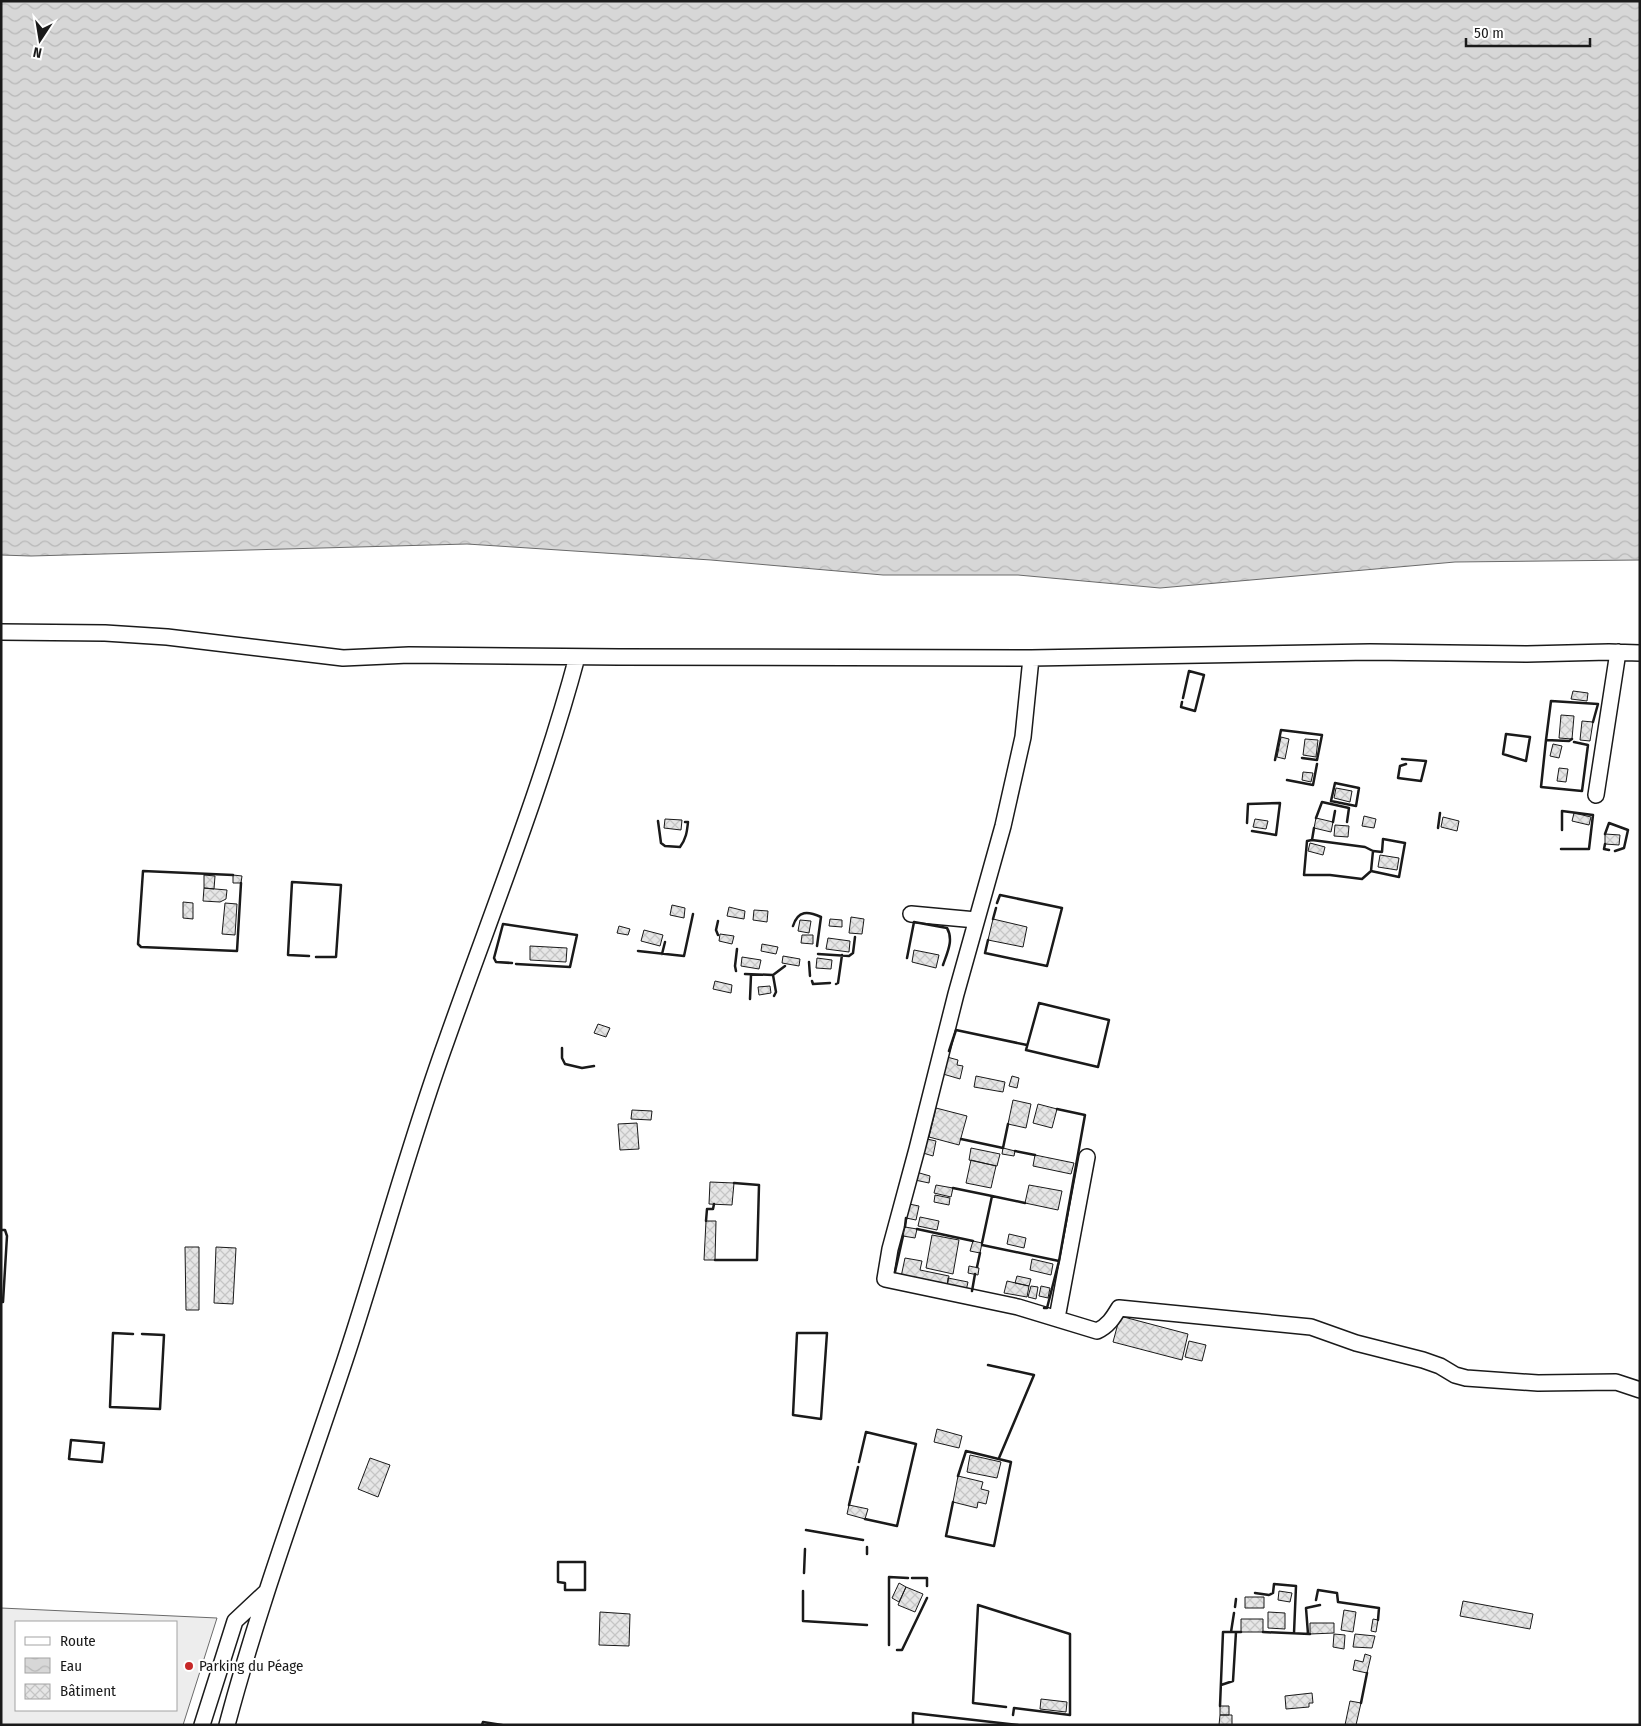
<svg xmlns="http://www.w3.org/2000/svg" width="1641" height="1726" font-family="'Fira Sans Condensed',sans-serif">
<style>
.built{fill:#ededed;stroke:#6a6a6a;fill-rule:evenodd}
.water{fill:url(#water-waves);stroke:#6a6a6a}
.building{fill:url(#building-cross-hatch);stroke:#1a1a1a}
.lines{fill:none;stroke-linecap:round;stroke-linejoin:round}
.minor-casing{stroke:#1a1a1a;stroke-width:18}
.minor{stroke:#fff;stroke-width:15}
.wall{stroke:#1a1a1a;stroke-width:2.5}
.poi-dot{fill:#c62828;stroke:#fff;stroke-width:2}
.labels{text-anchor:middle;stroke-width:4;stroke-linejoin:round;paint-order:stroke}
.poi-label{font-size:15px;fill:#1a1a1a;stroke:#fff;text-anchor:start}
</style>
<defs>
<pattern id="water-waves" width="16" height="10" patternUnits="userSpaceOnUse" patternTransform="scale(1.25)"><rect width="16" height="10" fill="#d7d7d7"/><path d="M0 5q4-4 8 0t8 0" fill="none" stroke="#b8b8b8"/></pattern>
<pattern id="building-cross-hatch" width="8" height="8" patternUnits="userSpaceOnUse" patternTransform="scale(1.25)"><rect width="8" height="8" fill="#e6e6e6"/><path d="M0 0l8 8M0 8l8-8" fill="none" stroke="#c5c5c5"/></pattern>
</defs>
<rect width="100%" height="100%" fill="#fff"/>
<!-- built -->
<path class="built" d="M1,1608L217,1618L183,1725H1ZM16,1622H176V1710H16Z"/>
<!-- water -->
<path class="water" d="M1,1H1640V560L1455,562L1160,588L1018,575H883L711,560L467,544L31,556L1,555Z"/>
<!-- building -->
<path class="building" d="M1573,691L1588,693L1587,701L1571,699Z
M1561,715L1574,716L1572,739L1559,738Z
M1582,721L1593,722L1590,741L1580,740Z
M1281,737L1289,739L1285,759L1277,757Z
M1305,739L1318,740L1316,757L1303,755Z
M1553,744L1562,746L1559,758L1550,756Z
M1559,768L1568,769L1566,782L1557,781Z
M1303,772L1313,773L1311,782L1302,780Z
M1336,788L1352,791L1350,802L1334,798Z
M1574,813L1591,817L1589,825L1572,821Z
M1364,816L1376,819L1374,828L1362,826Z
M1443,817L1459,821L1457,831L1441,827Z
M1316,818L1333,822L1331,832L1314,828Z
M665,819L682,820L681,830L664,828Z
M1255,819L1268,821L1266,829L1253,827Z
M1335,825L1349,826L1348,837L1334,836Z
M1605,834L1620,835L1619,845L1605,844Z
M1310,843L1325,847L1323,855L1308,851Z
M1380,855L1399,858L1397,870L1378,867Z
M204,875L215,876L214,889L204,888Z
M233,875L242,876L241,883H233Z
M204,888L227,890L226,899L220,902L203,901Z
M183,902L193,903V919L183,918Z
M225,903L237,904L235,935L222,934Z
M672,905L685,908L684,918L670,915Z
M729,907L745,911L744,919L727,916Z
M754,910L768,911L767,922L753,920Z
M851,917L864,919L862,934L849,933Z
M830,919L842,920V927L829,926Z
M993,919L1027,927L1023,947L988,940Z
M800,920L811,921L809,933L798,931Z
M619,926L630,929L628,935L617,933Z
M644,930L663,935L660,946L641,941Z
M720,934L734,936L732,944L719,941Z
M802,935H813V944L801,943Z
M828,938L850,941L849,952L826,949Z
M762,944L778,947L776,954L761,951Z
M530,946L567,948L566,962L530,960Z
M914,950L939,955L936,968L912,962Z
M783,956L800,959L799,966L782,963Z
M742,957L761,960L759,969L741,966Z
M817,958L832,960L831,969L816,968Z
M715,981L732,985L731,993L713,989Z
M770,986L771,993L759,995L758,987Z
M598,1024L610,1028L606,1037L594,1033Z
M947,1057L958,1060L957,1065L963,1066L960,1079L943,1074Z
M976,1076L1005,1082L1003,1092L974,1087Z
M1012,1076L1019,1078L1017,1088L1009,1086Z
M1013,1100L1031,1104L1026,1128L1008,1124Z
M1038,1104L1057,1109L1052,1128L1033,1123Z
M936,1108L967,1116L959,1145L929,1137Z
M632,1110L652,1111L651,1120L631,1119Z
M637,1123L639,1149L620,1150L618,1124Z
M927,1139L936,1141L933,1156L923,1153Z
M971,1148L1000,1154L997,1166L969,1160Z
M1003,1148L1015,1151L1014,1156L1002,1154Z
M1035,1155L1074,1163L1071,1174L1033,1166Z
M971,1160L996,1166L991,1188L966,1183Z
M916,1172L930,1176L929,1183L915,1180Z
M710,1182L734,1183L732,1205L709,1204Z
M936,1185L953,1188L951,1197L934,1193Z
M1029,1185L1062,1191L1058,1210L1025,1203Z
M935,1195L950,1198L949,1205L934,1202Z
M909,1204L919,1206L916,1220L906,1218Z
M920,1217L939,1221L937,1230L918,1226Z
M706,1221H716L715,1260H704Z
M905,1227L917,1229L915,1238L903,1236Z
M1009,1234L1026,1238L1024,1248L1007,1244Z
M932,1235L959,1240L953,1274L926,1268Z
M973,1241L982,1243L980,1253L970,1251Z
M185,1247H199V1310H186Z
M216,1247L236,1248L233,1304L214,1303Z
M905,1258L922,1261L920,1270L949,1276L947,1287L901,1277Z
M1032,1259L1053,1264L1051,1275L1030,1270Z
M969,1266L979,1268L978,1275L968,1273Z
M1017,1276L1031,1279L1029,1286L1015,1283Z
M948,1278L968,1282L966,1291L947,1287Z
M1007,1281L1029,1286L1027,1297L1004,1293Z
M1031,1286L1038,1287L1036,1299L1028,1297Z
M1041,1286L1050,1288L1048,1298L1039,1296Z
M1120,1316L1188,1334L1182,1360L1113,1342Z
M1189,1341L1206,1345L1202,1361L1185,1357Z
M937,1429L962,1436L959,1448L934,1442Z
M970,1455L1001,1462L997,1478L967,1472Z
M370,1458L390,1465L378,1497L358,1489Z
M958,1476L983,1482L981,1489L989,1491L986,1504L978,1502L977,1508L953,1502Z
M849,1505L868,1509L865,1519L847,1514Z
M899,1583L906,1587L899,1602L892,1598Z
M906,1587L923,1594L915,1612L898,1605Z
M1279,1591L1292,1593L1290,1602L1278,1600Z
M1245,1597H1264V1608H1245Z
M1463,1601L1533,1614L1530,1629L1460,1616Z
M1344,1610L1356,1612L1353,1632L1341,1630Z
M600,1612L630,1614L629,1646L599,1645Z
M1268,1612L1285,1613V1629L1268,1628Z
M1241,1619H1263V1632H1241Z
M1373,1619L1378,1620L1376,1632L1371,1631Z
M1310,1623H1334V1633L1310,1634Z
M1334,1634L1345,1635L1344,1649L1333,1647Z
M1355,1634L1375,1636L1372,1648L1353,1647Z
M1365,1654L1371,1656L1367,1673L1353,1670L1355,1660L1363,1662Z
M1312,1693L1313,1703H1309V1707L1286,1709L1285,1696Z
M1041,1699L1067,1702L1066,1712L1040,1709Z
M1350,1701L1361,1703L1356,1725H1345Z
M1220,1706H1229V1715H1220Z
M1220,1715H1232V1725H1219Z"/>
<g class="lines">
<!-- minor casing -->
<g class="minor-casing">
<path id="minor" d="M1,632L105,633L167,637L343,658L409,655L619,657L1031,658L1370,652L1527,654L1609,652L1640,653
M1031,658L1023,737L1003,826L956,994L917,1149L890,1249L885,1279L1018,1307L1097,1331C1108,1326 1113,1318 1119,1308L1311,1327L1356,1343L1423,1360L1440,1366L1455,1375L1466,1378L1538,1383L1616,1382L1640,1390
M1596,795L1618,652
M911,914L976,920
M1057,1318L1087,1157
M202,1725L235,1621L266,1592
M227,1725C260,1601 305,1481 345,1360C380,1254 408,1147 446,1042C491,914 542,788 577,657"/>
</g>
<!-- minor -->
<use href="#minor" class="minor"/>
<!-- wall -->
<path class="wall" d="M1182,702L1181,707L1195,711L1204,675L1189,671L1183,698
M1506,734L1530,737L1526,761L1503,754Z
M1572,739L1569,741L1546,740L1541,787L1582,791L1588,745L1574,742
M1546,740L1551,701L1598,704L1593,722
M1402,759L1426,761L1421,781L1398,778L1400,766L1406,764
M1275,760L1281,730L1322,735L1317,760L1302,758
M1287,780L1313,785L1317,764
M1335,783L1359,788L1356,806L1331,801Z
M1316,818L1322,802L1349,808L1347,822
M658,821L661,843L665,846L680,847C686,839 687,832 688,822H685
M1333,822L1335,811
M1247,823L1248,804L1280,803L1276,835L1252,831
M1438,828L1440,813
M1605,834L1609,823L1628,830L1624,848L1615,851
M1312,840L1314,828
M1605,844L1604,849L1609,850
M1561,849H1589L1593,815L1562,811V830
M1371,871L1399,877L1405,843L1383,839L1382,852L1373,851L1371,871L1362,879L1330,875H1304L1307,841L1312,840L1365,847L1373,851
M233,875L143,871L138,944L141,947L237,951L241,883
M993,919L996,908
M718,921L716,930L718,935
M793,926C798,910 808,911 821,917L817,946
M988,940L985,953L1047,966L1062,908L1000,895L997,903
M638,951L684,956L693,914
M662,954L665,942
M818,954L849,956L853,953L855,937
M309,956L288,955L292,882L341,885L336,957H316
M907,958L914,922L947,928C954,940 947,953 943,965
M809,962L810,976
M512,963L496,962L494,958L503,924L577,935L570,967L516,964
M736,971L735,966L737,949
M745,974L773,975
M812,981L813,984L830,983
M836,984L838,983L842,955
M774,996L776,992L773,975L785,966
M750,999L751,975
M1039,1003L1109,1020L1098,1067L1026,1050Z
M562,1048V1058L565,1064L582,1068L594,1066
M949,1051L956,1030L1027,1045
M961,1139L1003,1148L1008,1124
M1015,1151L1035,1155
M953,1188L992,1196
M706,1221L707,1209H713L714,1204
M905,1227L906,1218
M917,1229L973,1241
M1,1230H5L7,1236L3,1302H1
M982,1243L992,1196L1025,1203
M982,1245L1059,1261
M715,1260H757L759,1185L734,1183
M977,1267L980,1253
M895,1272L903,1236
M972,1291L975,1274
M1044,1308H1047L1059,1261L1085,1115L1057,1109
M797,1333H827L821,1419L793,1415Z
M133,1334L113,1333L110,1407L160,1409L164,1335L142,1334
M988,1365L1034,1375L999,1458
M71,1440L104,1443L102,1462L69,1459Z
M859,1462L866,1432L916,1444L897,1526L865,1519
M953,1502L946,1536L994,1546L1011,1462L966,1451L958,1476
M849,1505L858,1467
M806,1530L863,1540
M867,1554V1547
M558,1562H585V1590H565V1583L558,1582Z
M804,1573L805,1549
M912,1578H927V1586
M803,1591V1621L867,1625
M1255,1593L1269,1595L1273,1593L1274,1584L1296,1586L1294,1633
M1316,1600L1318,1590L1337,1593L1338,1602L1379,1608L1378,1620
M1235,1607L1236,1599
M1231,1632L1234,1613
M1263,1632L1310,1634
M1308,1634L1306,1608L1320,1605
M889,1645V1577L908,1578
M897,1650H902L927,1598
M1221,1685L1233,1681L1236,1632
M1361,1703L1367,1673
M1220,1706L1223,1632H1241
M1006,1707L973,1703L978,1605L1070,1634V1715L1014,1708L1013,1715
M482,1725L483,1722L502,1725
M913,1725V1713L1018,1725"/>
</g>
<!-- markers -->
<circle class="poi-dot" cx="189" cy="1666" r="5"/>
<g class="labels">
<!-- poi labels -->
<g class="poi-label">
<text x="199" y="1671">Parking du Péage</text>
</g>
</g>
<!-- border -->
<rect width="1641" height="1726" fill="none" stroke="#1a1a1a" stroke-width="5"/>
<!-- legend -->
<rect x="15" y="1621" width="162" height="90" fill="#ffffff" stroke="#a3a3a3"/>
<rect x="25" y="1637" width="25" height="8" fill="#ffffff" stroke="#a3a3a3"/>
<text x="60" y="1646" font-size="15" fill="#1a1a1a">Route</text>
<rect x="25" y="1658" width="25" height="15" fill="url(#water-waves)" stroke="#a3a3a3"/>
<text x="60" y="1671" font-size="15" fill="#1a1a1a">Eau</text>
<rect x="25" y="1684" width="25" height="15" fill="url(#building-cross-hatch)" stroke="#a3a3a3"/>
<text x="60" y="1696" font-size="15" fill="#1a1a1a">Bâtiment</text>
<!-- north arrow -->
<g transform="translate(40 40) rotate(192)" stroke="#ffffff" stroke-width="4" paint-order="stroke">
<path d="M0-4L9 19L0 12L-9 19Z" fill="#1a1a1a"/>
<text y="-8" font-size="14" font-weight="bold" text-anchor="middle" fill="#1a1a1a">N</text>
</g>
<!-- scale -->
<path d="M1466 38v8h124v-8" fill="none" stroke="#1a1a1a" stroke-width="2.5"/>
<text x="1474" y="38" font-size="15" fill="#1a1a1a" stroke="#ffffff" stroke-width="4" paint-order="stroke">50 m</text>
</svg>
